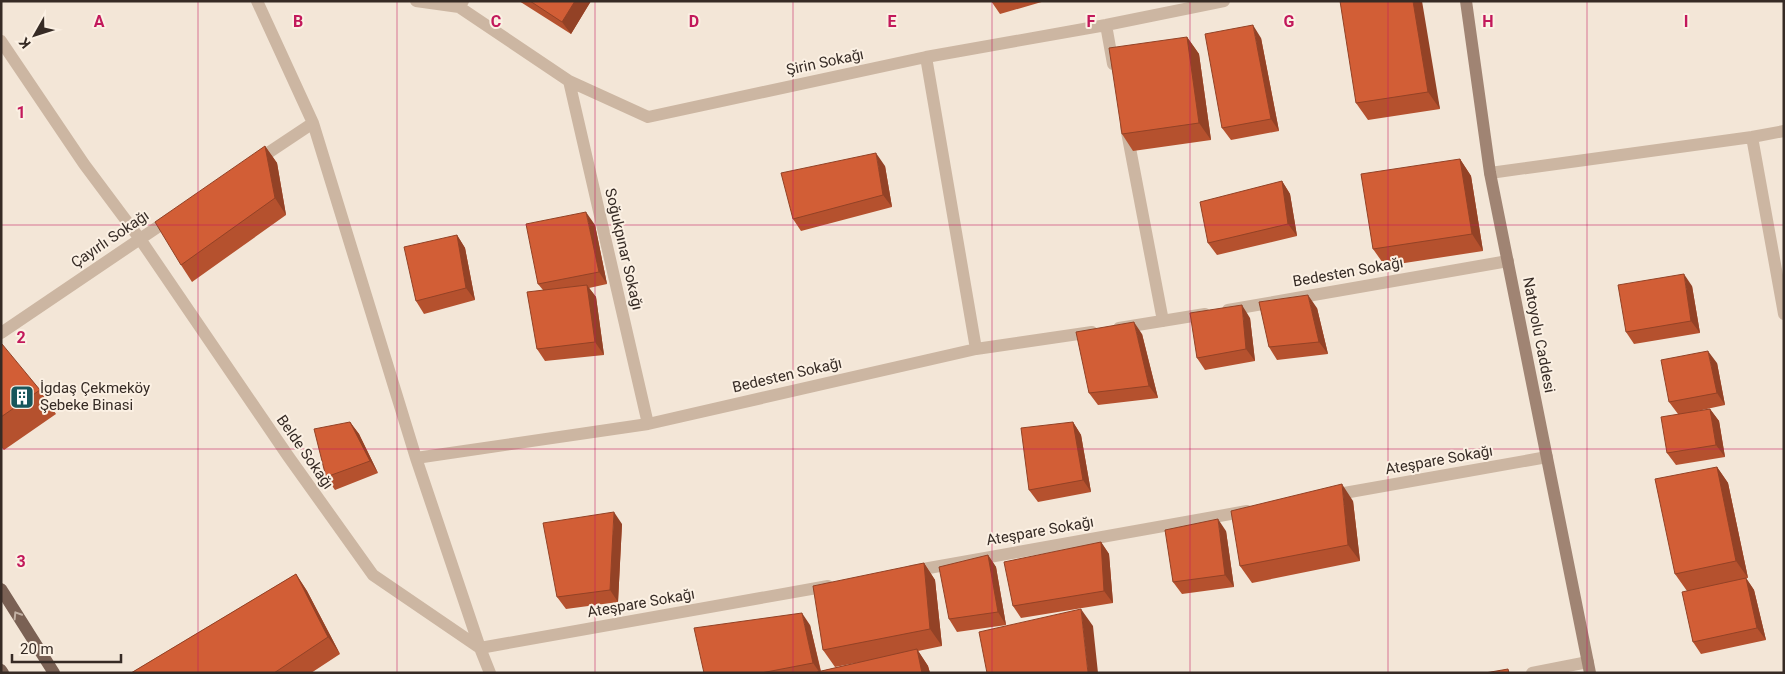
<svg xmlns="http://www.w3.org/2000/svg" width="1785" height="674" font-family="Roboto,sans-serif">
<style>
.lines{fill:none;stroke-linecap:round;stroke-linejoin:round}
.minor{stroke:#ccb6a2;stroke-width:12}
.secondary{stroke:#a08473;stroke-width:12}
.primary{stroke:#7a6154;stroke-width:12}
.wall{fill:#b5512e}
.shaded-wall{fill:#934226}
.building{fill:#d25e36;stroke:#934226}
.oneway{stroke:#c1b0a3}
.grid{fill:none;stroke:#c2185b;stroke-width:1;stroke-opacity:0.55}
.labels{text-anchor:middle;stroke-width:4;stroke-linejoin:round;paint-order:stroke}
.street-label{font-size:15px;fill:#362b25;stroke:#fbf0e3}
.poi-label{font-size:15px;fill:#362b25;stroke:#fbf0e3;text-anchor:start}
.grid-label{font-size:16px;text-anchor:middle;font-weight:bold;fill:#c2185b;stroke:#fbf0e3;stroke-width:4;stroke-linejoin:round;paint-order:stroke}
</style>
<rect width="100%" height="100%" fill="#f3e6d7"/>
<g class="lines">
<!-- minor -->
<path class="minor" d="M257,1L313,123L416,458L480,648L490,673
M416,1L459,7L463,1
M459,7L569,81L648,117L926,57L1106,25L1224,1
M1106,25L1113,64
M1,41L84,164L140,239L288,456L373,575L480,648L828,586
M926,57L976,349
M569,81L648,424
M1126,127L1163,321
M1752,137L1784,314
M256,161L313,123
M1490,173L1752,137L1784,131
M1228,310L1508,261
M1119,328L1205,314
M1,333L171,218
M416,458L648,424L976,349L1092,332
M1333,495L1547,457
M912,571L1247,511
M1532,673L1588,662"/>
<!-- secondary -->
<path class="secondary" d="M1466,1L1490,173L1590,673"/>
<!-- primary -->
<path class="primary" d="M1,589L54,673
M1,670L3,673"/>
</g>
<!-- wall -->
<path class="wall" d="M519,1H591L571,34Z
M991,1H1045L1000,14Z
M1413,1L1440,109L1368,120L1356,103Z
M1187,37L1199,54L1211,140L1133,151L1122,134Z
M1261,38L1279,131L1231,140L1222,128Z
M265,146L277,163L286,215L192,282L181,265Z
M1460,159L1471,176L1483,251L1385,266L1373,249Z
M885,166L892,207L801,231L793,219Z
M1282,181L1290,194L1297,236L1217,255L1208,243Z
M595,225L607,284L589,288L596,297L604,355L545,361L537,349L543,290L538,284Z
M457,235L465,248L475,300L424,314L416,301Z
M1692,286L1700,333L1634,344L1626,332Z
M1317,308L1328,354L1277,360L1269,347Z
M1250,318L1255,361L1205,370L1197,358Z
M1142,334L1158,398L1098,405L1089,393Z
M1,345L40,390L56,414L4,450L1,447Z
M1717,363L1725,405L1693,412L1710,409L1719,421L1725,457L1676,465L1667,453L1678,414L1669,402Z
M350,422L359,434L378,473L335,490L326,477Z
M1073,422L1081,435L1091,492L1038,502L1029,490Z
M1717,467L1728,483L1748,578H1746L1754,590L1766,640L1701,654L1693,642L1687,591L1675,574Z
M1353,501L1360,561L1252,583L1240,566Z
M622,524L618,602L566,609L557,597Z
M1226,531L1234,587L1182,594L1173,582Z
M1101,542L1109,554L1113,603L1021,618L1013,606Z
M988,555L996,567L1006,625L957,632L949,619Z
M924,563L935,580L942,646L918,651L928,666L930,673H704L810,625L821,671L861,662L835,667L823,650Z
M296,574L307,591L340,654L311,673H131Z"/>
<!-- shaded-wall -->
<path class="shaded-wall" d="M575,1H591L571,34L562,22Z
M1413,1H1422L1440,109L1428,92Z
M1253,25L1261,38L1279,131L1271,119Z
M1187,37L1199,54L1211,140L1199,123Z
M265,146L277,163L286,215L275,198Z
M876,153L885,166L892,207L883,195Z
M1460,159L1471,176L1483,251L1472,234Z
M1282,181L1290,194L1297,236L1288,224Z
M586,212L595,225L607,284L599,272Z
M457,235L465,248L475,300L466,288Z
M1684,274L1692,286L1700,333L1691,321Z
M587,285L596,297L604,355L595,342Z
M1308,295L1317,308L1328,354L1319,342Z
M1242,305L1250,318L1255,361L1246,349Z
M1134,322L1142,334L1158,398L1149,386Z
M1708,351L1717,363L1725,405L1717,393Z
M1710,409L1719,421L1725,457L1716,445Z
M350,422L359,434L378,473L370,461Z
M1073,422L1081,435L1091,492L1083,480Z
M1717,467L1728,483L1748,578L1736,561Z
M1342,484L1353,501L1360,561L1348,545Z
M614,512L622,524L618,602L610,590Z
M1218,519L1226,531L1234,587L1225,575Z
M1101,542L1109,554L1113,603L1104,591Z
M988,555L996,567L1006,625L998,612Z
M924,563L935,580L942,646L930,629Z
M296,574L307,591L340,654L328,637Z
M1746,578L1754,590L1766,640L1757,628Z
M1081,609L1093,626L1098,673H1088Z
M802,613L810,625L821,673H820L813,663Z
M917,649L928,666L930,673H922Z"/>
<!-- building -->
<path class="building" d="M530,1H575L562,22Z
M1340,1H1413L1428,92L1356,103Z
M1253,25L1271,119L1222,128L1205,34Z
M1187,37L1199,123L1122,134L1109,48Z
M265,146L275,198L181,265L155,222Z
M876,153L883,195L793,219L781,173Z
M1460,159L1472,234L1373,249L1361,174Z
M1282,181L1288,224L1208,243L1200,202Z
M586,212L599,272L538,284L526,224Z
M457,235L466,288L416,301L404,247Z
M1684,274L1691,321L1626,332L1618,285Z
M587,285L595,342L537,349L527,292Z
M1308,295L1319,342L1269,347L1259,302Z
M1242,305L1246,349L1197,358L1190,313Z
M1134,322L1149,386L1089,393L1076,332Z
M2,344L40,390L1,417V345Z
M1708,351L1717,393L1669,402L1661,360Z
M1710,409L1716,445L1667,453L1661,417Z
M350,422L370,461L326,477L314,429Z
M1073,422L1083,480L1029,490L1021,428Z
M1717,467L1736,561L1675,574L1655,479Z
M1342,484L1348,545L1240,566L1231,511Z
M614,512L610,590L557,597L543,523Z
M1218,519L1225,575L1173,582L1165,530Z
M1101,542L1104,591L1013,606L1004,562Z
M988,555L998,612L949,619L939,567Z
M924,563L930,629L823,650L813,586Z
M296,574L328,637L274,673H131Z
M1746,578L1757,628L1693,642L1682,592Z
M1081,609L1088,673H987L979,632Z
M802,613L813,663L761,673H704L694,628Z
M917,649L922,673H817V672Z
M1508,669L1509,673H1485Z"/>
<!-- one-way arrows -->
<defs><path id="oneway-chevron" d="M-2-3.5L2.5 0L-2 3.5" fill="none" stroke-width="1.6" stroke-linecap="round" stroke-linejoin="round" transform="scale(1.25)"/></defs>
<use class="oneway" href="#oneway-chevron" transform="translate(17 615) rotate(-122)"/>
<!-- grid -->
<path class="grid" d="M198,1V673M397,1V673M595,1V673M793,1V673M992,1V673M1190,1V673M1388,1V673M1587,1V673M1,225H1784M1,449H1784"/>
<!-- icons -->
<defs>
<g id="building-square" transform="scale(1.25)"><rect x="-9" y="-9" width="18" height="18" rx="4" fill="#17565b" stroke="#fbf0e3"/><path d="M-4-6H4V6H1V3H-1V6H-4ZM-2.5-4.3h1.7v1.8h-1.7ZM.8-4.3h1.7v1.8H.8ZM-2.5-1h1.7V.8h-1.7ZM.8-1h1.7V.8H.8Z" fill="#fff"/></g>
</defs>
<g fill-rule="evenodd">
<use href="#building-square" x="22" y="397"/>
</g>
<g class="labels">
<!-- street labels -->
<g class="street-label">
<text transform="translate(825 62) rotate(-12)" y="5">Şirin Sokağı</text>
<text transform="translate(110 239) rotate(-34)" y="5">Çayırlı Sokağı</text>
<text transform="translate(624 249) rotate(77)" y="5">Soğukpınar Sokağı</text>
<text transform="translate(1348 272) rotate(-10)" y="5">Bedesten Sokağı</text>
<text transform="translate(1539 335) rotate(79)" y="5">Natoyolu Caddesi</text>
<text transform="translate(787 375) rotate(-13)" y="5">Bedesten Sokağı</text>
<text transform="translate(305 452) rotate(55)" y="5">Belde Sokağı</text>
<text transform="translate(1439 460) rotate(-10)" y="5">Ateşpare Sokağı</text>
<text transform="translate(1040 531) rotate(-10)" y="5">Ateşpare Sokağı</text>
<text transform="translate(641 603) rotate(-10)" y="5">Ateşpare Sokağı</text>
</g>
<!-- poi labels -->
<g class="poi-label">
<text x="40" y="393">İgdaş Çekmeköy<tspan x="40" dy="17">Şebeke Binasi</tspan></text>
</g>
</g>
<g class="grid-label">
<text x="99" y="27">A</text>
<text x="298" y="27">B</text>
<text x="496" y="27">C</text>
<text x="694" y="27">D</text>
<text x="892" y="27">E</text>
<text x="1091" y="27">F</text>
<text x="1289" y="27">G</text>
<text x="1488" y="27">H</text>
<text x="1686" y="27">I</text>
<text x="21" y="118">1</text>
<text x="21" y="343">2</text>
<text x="21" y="567">3</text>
</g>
<!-- border -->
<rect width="1785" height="674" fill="none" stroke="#362b25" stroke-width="5"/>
<!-- north arrow -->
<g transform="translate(35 35) rotate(231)" stroke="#fbf0e3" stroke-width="4" paint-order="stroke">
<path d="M0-4L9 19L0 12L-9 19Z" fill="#362b25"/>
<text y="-8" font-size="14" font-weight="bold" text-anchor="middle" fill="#362b25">K</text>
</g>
<!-- scale -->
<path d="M12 654v8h109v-8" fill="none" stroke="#362b25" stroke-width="2.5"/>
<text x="20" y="654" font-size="15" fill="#362b25" stroke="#fbf0e3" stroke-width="4" paint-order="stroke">20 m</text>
</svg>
